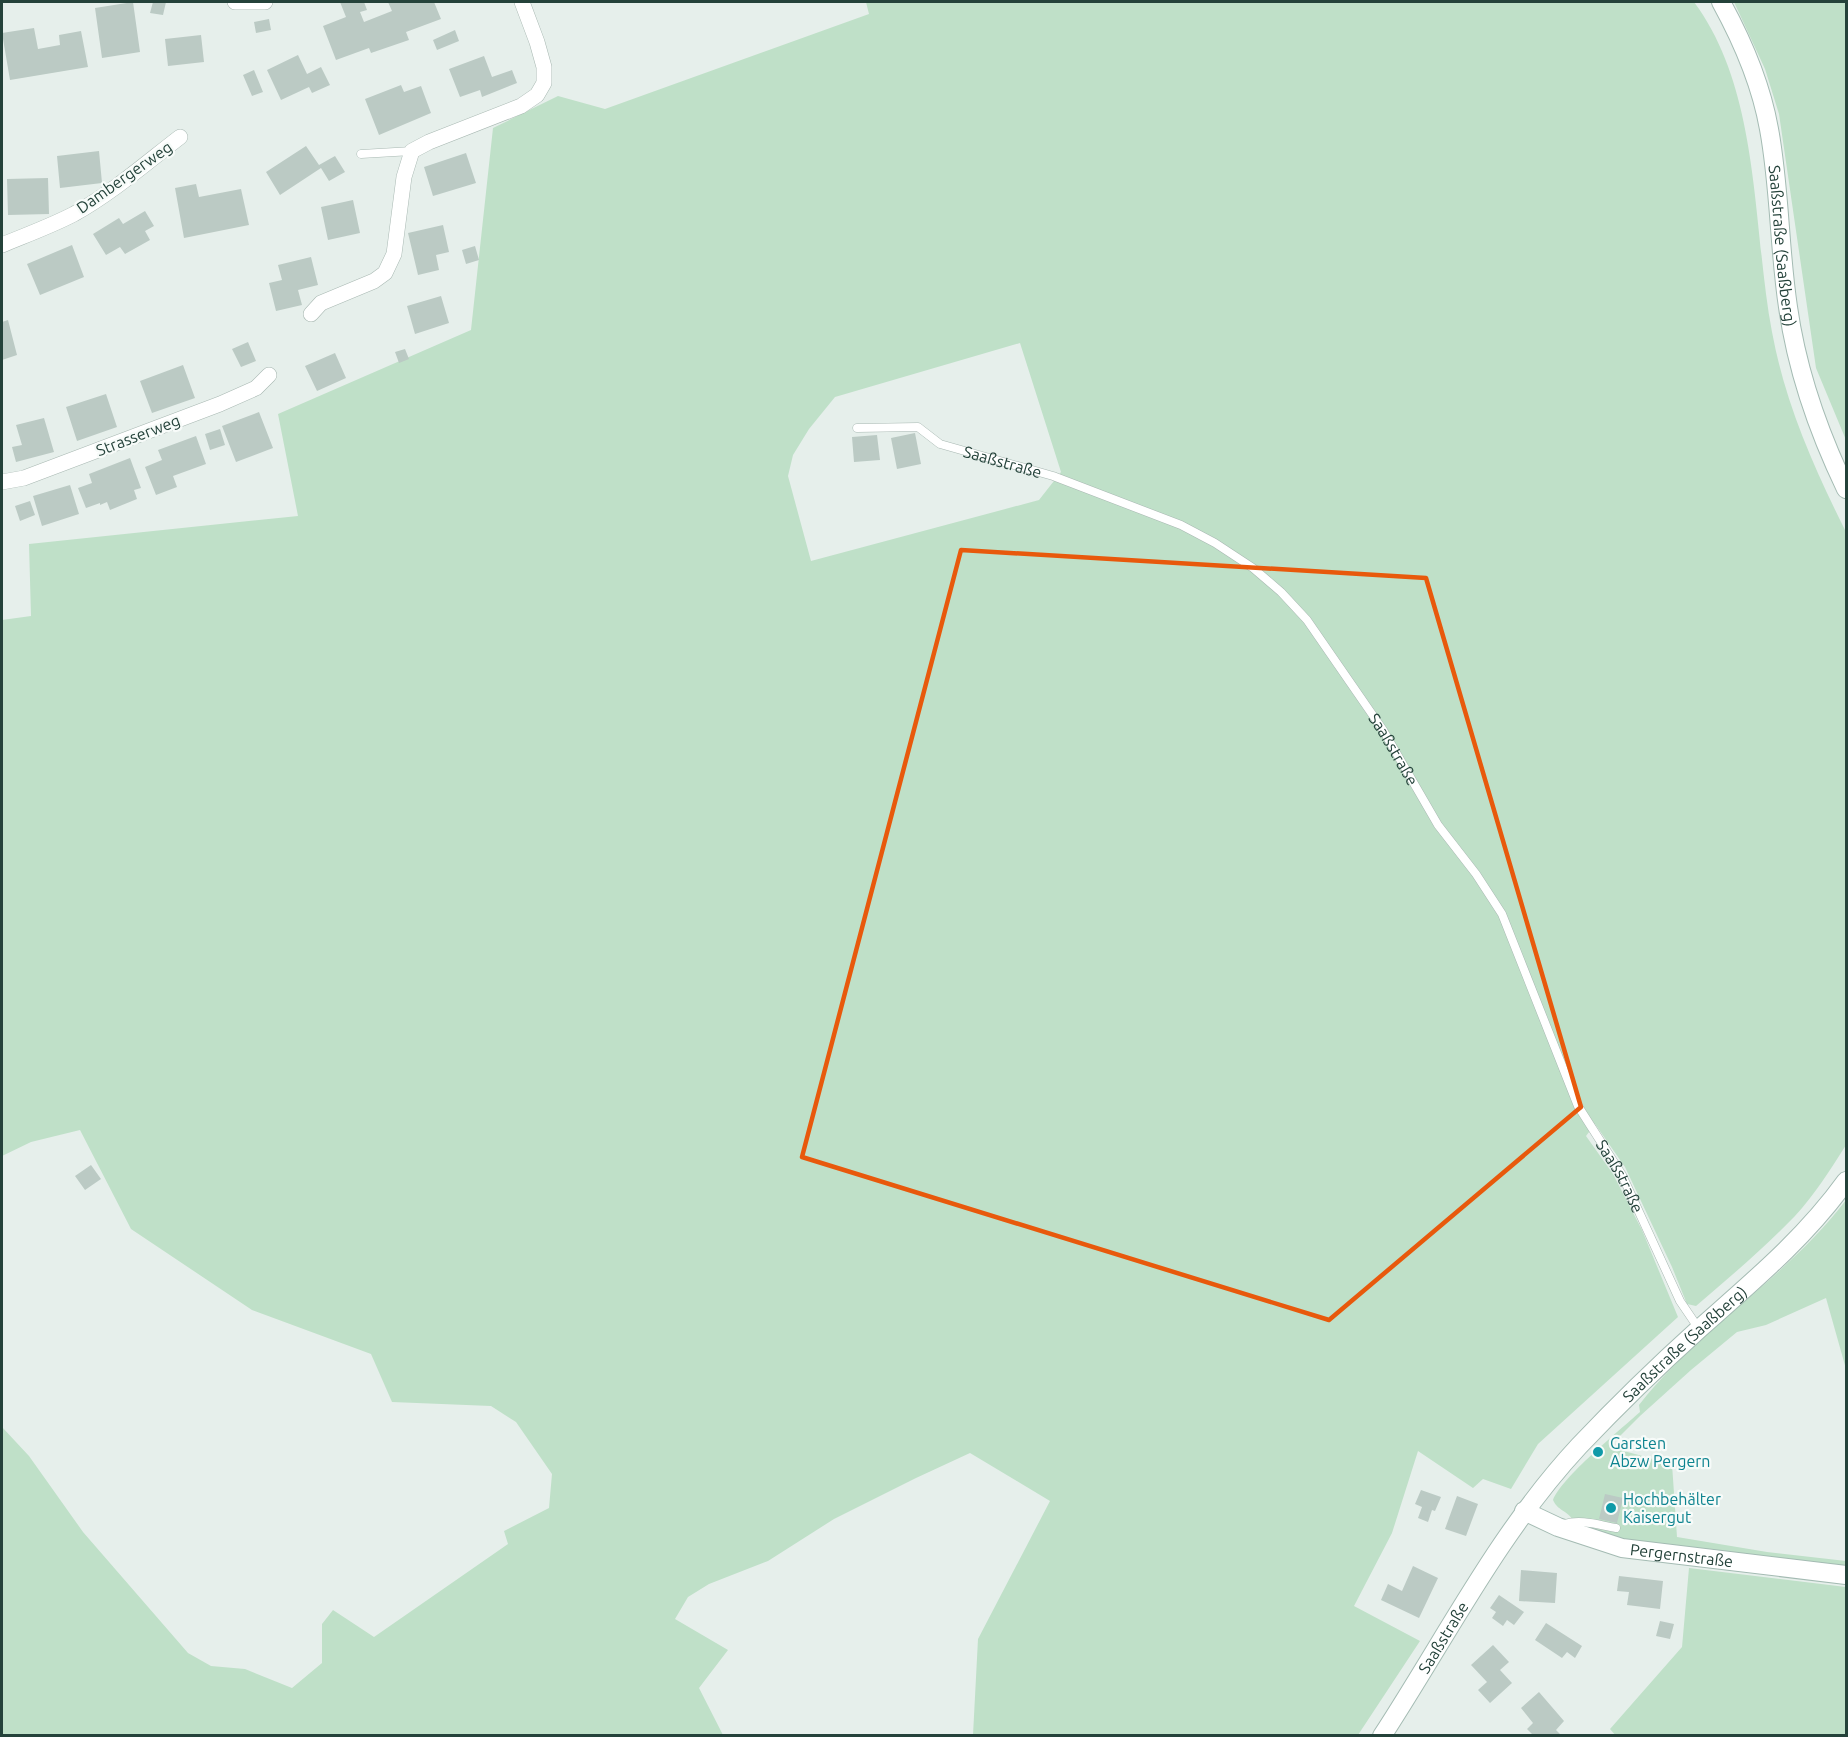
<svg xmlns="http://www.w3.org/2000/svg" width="1848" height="1737" font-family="Ubuntu,sans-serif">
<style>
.green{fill:#bfe0c8;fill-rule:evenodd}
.building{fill:#bbcac4}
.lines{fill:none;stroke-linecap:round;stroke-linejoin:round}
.lane-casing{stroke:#a8b8b2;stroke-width:9}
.street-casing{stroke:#a8b8b2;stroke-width:16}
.secondary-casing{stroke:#a4bbb3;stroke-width:20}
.lane{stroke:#fff;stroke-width:8}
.street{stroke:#fff;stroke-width:15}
.secondary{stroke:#fff;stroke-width:18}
.marked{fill:none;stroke:#e8590c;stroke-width:4.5;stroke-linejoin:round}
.culture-dot{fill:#0f9aa8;stroke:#f7fbf9;stroke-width:2}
.labels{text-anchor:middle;stroke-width:4.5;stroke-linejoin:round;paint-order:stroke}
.street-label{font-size:16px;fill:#24423a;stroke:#f7fbf9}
.culture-label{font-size:16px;fill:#0d838f;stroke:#f7fbf9;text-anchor:start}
</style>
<rect width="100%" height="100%" fill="#e6efeb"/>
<!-- green -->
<path class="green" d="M866,2H1694C1761,92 1752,226 1772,332C1785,403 1814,468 1846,532V1145C1831,1169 1814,1195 1795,1216C1764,1248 1730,1277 1696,1306L1687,1304L1672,1267L1625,1167L1595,1124L1586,1136L1613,1174L1642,1230L1678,1317L1538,1444L1511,1489L1483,1479L1473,1488L1418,1451L1392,1533L1354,1606L1420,1641L1358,1735H973L978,1639L1050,1501L970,1453L916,1478L834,1519L768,1561L709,1584L688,1597L675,1619L728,1650L699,1688L723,1735H2V1427L29,1456L83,1532L188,1653L211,1666L245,1669L292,1688L322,1663V1624L333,1610L374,1637L508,1544L504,1531L549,1508L552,1474L516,1422L491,1406L392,1402L371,1354L252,1310L131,1229L80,1130L31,1142L2,1156V620L31,616L29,544L298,516L278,414L471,330L493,128L558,96L605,109L869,14ZM1020,343L1061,472L1039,500L811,561L788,476L793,455L809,429L835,397Z
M1734,2H1846V440L1816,368L1779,114L1765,69Z
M1846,1200V1369L1826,1298L1766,1325L1737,1332L1691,1370L1640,1416L1609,1447L1672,1464L1677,1537L1767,1552L1846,1561V1568L1620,1541L1576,1526C1569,1509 1559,1513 1553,1500C1562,1477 1619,1431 1640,1412L1639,1405C1699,1328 1787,1278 1846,1200Z
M1689,1568L1846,1587V1735L1616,1736L1610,1729L1682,1647Z"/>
<!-- building -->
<path class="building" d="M133,2L140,52L102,58L95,8Z
M153,2H166L163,15L150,13Z
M340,2H364L367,10L360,12L364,22L392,11L388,2H434L441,19L406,32L409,40L371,53L369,48L336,60L323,26L346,17Z
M269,19L271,30L256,33L254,22Z
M34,28L38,49L60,45L59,35L81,31L88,67L10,80L2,33Z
M455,30L459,41L437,50L433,40Z
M201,35L204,62L168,66L165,39Z
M298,55L307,74L321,67L330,85L312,93L309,87L281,100L267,70Z
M484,56L492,77L512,70L517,83L482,97L480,90L460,97L449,69Z
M254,70L263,92L252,96L243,75Z
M401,85L404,92L421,86L431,113L379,135L365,99Z
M306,146L319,165L335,156L345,172L329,181L321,168L280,195L266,172Z
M99,151L102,183L60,188L57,156Z
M466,153L476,183L433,196L424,167Z
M48,178L49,214L8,215L7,179Z
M196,184L199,197L241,189L249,225L184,238L175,188Z
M353,200L360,233L328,240L321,207Z
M145,211L154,226L145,231L150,240L125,254L120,247L106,255L93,234L119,218L123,224Z
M443,225L449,252L436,255L439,270L418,275L408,233Z
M72,245L84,277L40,295L27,264Z
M475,246L479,260L466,264L462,250Z
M311,257L318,285L298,290L302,305L276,311L269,283L282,280L278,265Z
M441,296L449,323L415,334L407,306Z
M8,320L17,355L2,360V322Z
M248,342L256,361L241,367L232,349Z
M405,349L409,359L399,363L395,352Z
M335,353L346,378L317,391L305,366Z
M183,365L195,398L152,413L140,381Z
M106,394L117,427L77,441L66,407Z
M259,412L273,448L236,462L222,426Z
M44,418L54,452L16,462L12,447L22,445L16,425Z
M220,429L225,445L210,450L205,434Z
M915,433L921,464L897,469L891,438Z
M877,435L880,460L854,462L852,437Z
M196,436L206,464L173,476L177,487L156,495L145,467L162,460L158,450Z
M130,458L141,488L134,490L137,499L110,510L107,502L100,505V503L86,508L78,488L92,483L89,474Z
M70,485L79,514L42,526L33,496Z
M30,501L35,515L20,521L15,506Z
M91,1165L101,1179L85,1190L75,1176Z
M1421,1490L1441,1497L1435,1511L1432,1510L1428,1522L1418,1518L1422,1507L1415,1504Z
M1605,1494L1623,1498L1617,1523L1599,1519Z
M1457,1496L1478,1504L1466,1536L1445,1529Z
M1413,1566L1438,1578L1419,1618L1381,1600L1388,1584L1402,1591Z
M1521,1570L1557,1573L1555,1603L1519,1601Z
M1619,1576L1663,1581L1660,1609L1627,1605L1629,1592L1617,1591Z
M1499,1595L1524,1612L1514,1625L1507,1620L1503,1626L1492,1618L1496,1612L1490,1608Z
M1660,1621L1674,1624L1670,1639L1656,1636Z
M1546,1623L1582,1646L1575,1658L1567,1652L1562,1658L1535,1640Z
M1493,1645L1509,1662L1500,1670L1512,1683L1490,1703L1478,1690L1487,1682L1471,1665Z
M1539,1692L1564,1721L1556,1730L1562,1736H1534L1527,1729L1533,1723L1521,1708Z"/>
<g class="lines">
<!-- lane casing -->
<g class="lane-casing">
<g id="lane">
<path d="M361,154L412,151"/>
<path id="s1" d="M857,428L918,427L940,444L1053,476L1181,525L1215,543L1253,568L1281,592L1307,620L1383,730L1438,825L1476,874L1502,914L1578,1106L1622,1175L1680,1301L1699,1329"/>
<path d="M1564,1524C1582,1519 1598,1525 1616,1528"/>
</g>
</g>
<!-- street casing -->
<g class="street-casing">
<path id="street" d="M235,2H265
M2,245C26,235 51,226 74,214C112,193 146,163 180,137
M311,314L321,303L374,281L385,273L394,254L404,177L412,151L429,142L521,106L537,95L544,83V67L537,42L522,2
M2,482L24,478L220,404L256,388L269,375"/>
</g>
<!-- secondary casing -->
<g class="secondary-casing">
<g id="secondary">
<path id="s2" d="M1721,2C1743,42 1761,84 1769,129C1780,188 1779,248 1788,307C1797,371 1818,431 1846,489"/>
<path id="s3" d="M1524,1511L1558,1527L1622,1548L1846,1575"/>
<path id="s4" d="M1382,1736C1446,1638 1499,1532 1579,1446C1617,1406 1658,1366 1699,1329C1752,1282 1805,1238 1846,1181"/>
</g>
</g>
<!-- lane -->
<use href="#lane" class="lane"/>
<!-- street -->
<use href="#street" class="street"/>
<!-- secondary -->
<use href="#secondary" class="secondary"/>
</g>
<!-- marked area -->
<path class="marked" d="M961,550L1426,578L1581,1107L1329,1320L802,1157Z"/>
<!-- markers -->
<g class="culture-dot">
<circle cx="1598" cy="1452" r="6"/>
<circle cx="1611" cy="1508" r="6"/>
</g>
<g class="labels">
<!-- street labels -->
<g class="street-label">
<text transform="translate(124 177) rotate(-35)" y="6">Dambergerweg</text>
<text dy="6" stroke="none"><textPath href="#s2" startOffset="254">Saaßstraße (Saaßberg)</textPath></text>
<text transform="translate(138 435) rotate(-21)" y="6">Strasserweg</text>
<text dy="6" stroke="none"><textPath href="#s1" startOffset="154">Saaßstraße</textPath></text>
<text dy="6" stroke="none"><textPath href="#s1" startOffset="658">Saaßstraße</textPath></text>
<text dy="6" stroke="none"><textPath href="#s1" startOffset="1144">Saaßstraße</textPath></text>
<text dy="6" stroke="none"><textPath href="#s4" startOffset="498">Saaßstraße (Saaßberg)</textPath></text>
<text dy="6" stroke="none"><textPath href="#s3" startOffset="165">Pergernstraße</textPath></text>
<text dy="6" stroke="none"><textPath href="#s4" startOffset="116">Saaßstraße</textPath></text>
</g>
<!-- culture labels -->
<g class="culture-label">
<text x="1610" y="1449">Garsten<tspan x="1610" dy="18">Abzw Pergern</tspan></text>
<text x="1623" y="1505">Hochbehälter<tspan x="1623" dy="18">Kaisergut</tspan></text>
</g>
</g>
<!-- border -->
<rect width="1848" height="1737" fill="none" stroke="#24423a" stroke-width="6"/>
</svg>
